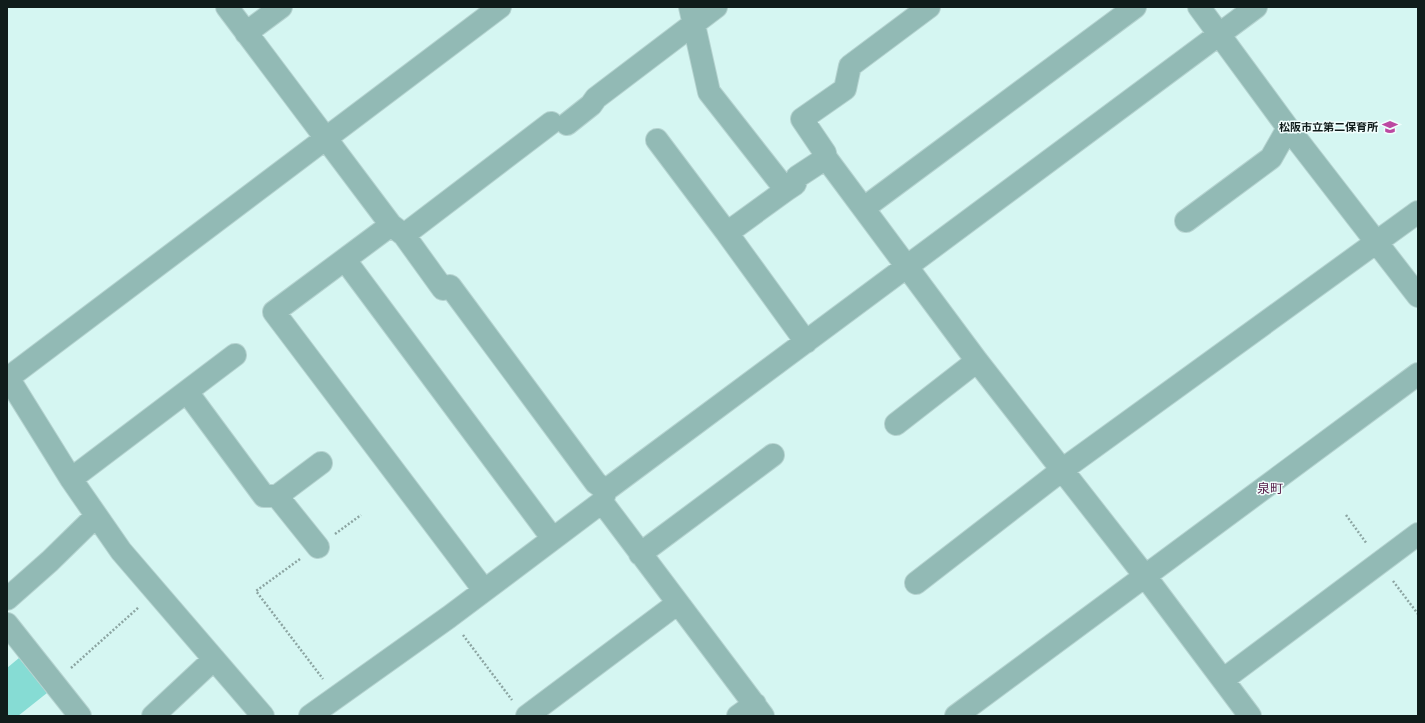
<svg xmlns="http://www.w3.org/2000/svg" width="1425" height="723" font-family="'Alegreya Sans','Noto Sans JP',sans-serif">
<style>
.green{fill:#86dcd4}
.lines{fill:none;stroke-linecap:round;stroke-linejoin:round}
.minor-casing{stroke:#b5d3d0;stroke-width:24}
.path{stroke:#8ca5a2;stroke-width:2.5;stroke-dasharray:2 2;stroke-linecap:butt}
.minor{stroke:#92bab5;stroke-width:22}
.labels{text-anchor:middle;stroke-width:3;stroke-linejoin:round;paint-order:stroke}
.poi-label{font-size:11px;font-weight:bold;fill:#101c1b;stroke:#f1fefd;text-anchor:end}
.quarter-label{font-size:13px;fill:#57204a;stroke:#f1fefd}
</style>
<rect width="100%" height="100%" fill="#d5f6f2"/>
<!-- green -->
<path class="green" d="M19,658L47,693L18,716H7V668Z"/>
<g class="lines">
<!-- minor casing -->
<g class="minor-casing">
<path id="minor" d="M227,7L391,225L404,235L443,289L450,286L596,483L606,490
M690,7L709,92L786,190L795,184L797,177L826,158
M929,7L850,66L845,89L802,119L825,153L826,158L977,361L1145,576L1250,716
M1199,7L1288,128L1418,296
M246,33L281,7
M567,124L591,105L596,98L716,7
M657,140L727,233
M786,190L727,233L806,342
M864,208L1135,7
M1186,221L1271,158L1288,128
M391,225L274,312L484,590
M404,235L551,123
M345,260L553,539
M7,376L71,479L121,551L263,716
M8,378L500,7
M187,392L264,496H277L321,463
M896,424L977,361
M71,479L235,355
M277,496L318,547
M602,502L763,716
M640,554L773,455
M916,583L1062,470L1418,212
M7,599L50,561L96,516
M7,624L80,716
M1224,679L1418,534
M153,716L214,659
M310,716L449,617L602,502L606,490L1256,7
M527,716L678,603
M738,716L755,704
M956,716L1418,374"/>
</g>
<!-- path -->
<path class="path" d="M1346,515L1367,544
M335,534L361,515
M300,559L256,591L323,679
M1393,581L1418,614
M463,635L512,700
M71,668L139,607"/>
<!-- minor -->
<use href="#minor" class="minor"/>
</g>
<!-- icons -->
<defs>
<g id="school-bare" transform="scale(1.2)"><path d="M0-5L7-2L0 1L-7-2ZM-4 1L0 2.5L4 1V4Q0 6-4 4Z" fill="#bc48a1" stroke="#f1fefd" stroke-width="2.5" paint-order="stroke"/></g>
</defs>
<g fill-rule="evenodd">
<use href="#school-bare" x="1390" y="127"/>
</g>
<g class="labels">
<!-- poi labels -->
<g class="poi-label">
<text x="1378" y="131">松阪市立第二保育所</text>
</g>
<!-- quarter labels -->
<g class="quarter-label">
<text x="1270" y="493">泉町</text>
</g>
</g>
<!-- border -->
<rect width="1425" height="723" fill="none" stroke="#101c1b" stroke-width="16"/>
</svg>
